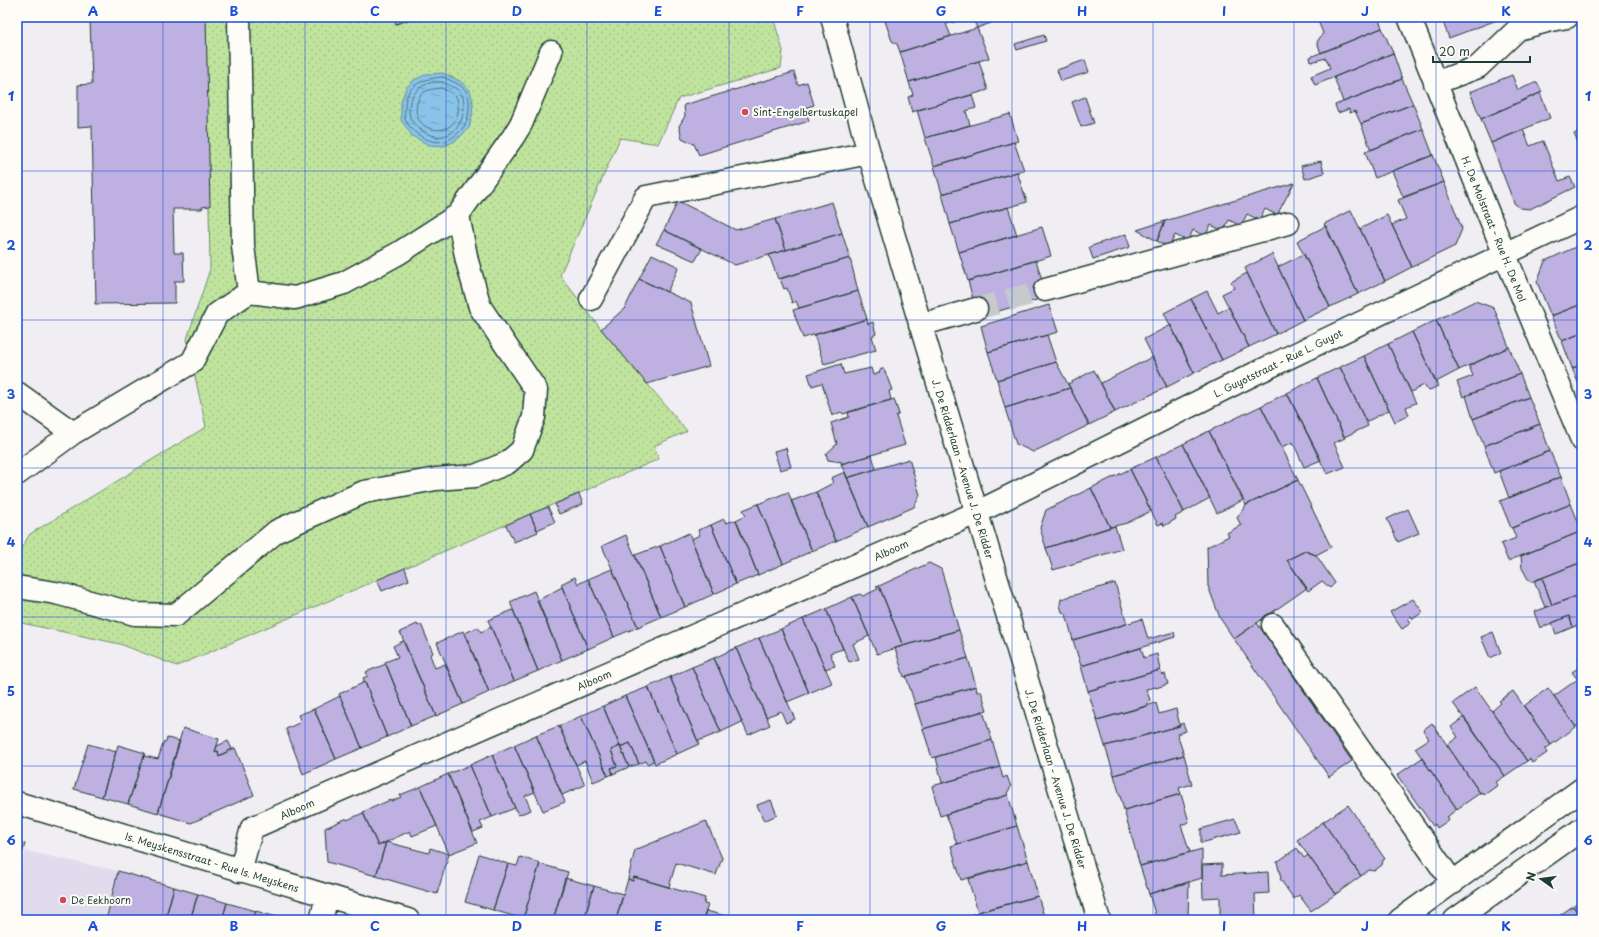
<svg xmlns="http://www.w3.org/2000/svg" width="1599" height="937" font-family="'Playpen Sans',sans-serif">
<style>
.built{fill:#e1dbee}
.green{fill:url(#green-dots);stroke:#709069}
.water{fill:url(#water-ripples);stroke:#5f8da1}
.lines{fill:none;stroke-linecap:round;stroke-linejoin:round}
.shore{stroke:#4a737c;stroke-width:1}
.building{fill:#beb0e1;stroke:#1f3d34}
.minor-tunnel{stroke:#c6cacd;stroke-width:22;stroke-dasharray:22 11;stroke-linecap:butt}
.minor-casing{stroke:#1f3d34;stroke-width:25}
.minor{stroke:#fdfcf7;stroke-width:22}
.grid{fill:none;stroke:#1d4ed8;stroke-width:1;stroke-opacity:0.55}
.poi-dot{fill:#d1495b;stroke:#fdfcf7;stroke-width:1.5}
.labels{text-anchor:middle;stroke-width:4;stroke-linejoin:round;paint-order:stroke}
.poi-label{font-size:10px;fill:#1f3d34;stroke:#fdfcf7;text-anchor:start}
.street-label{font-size:10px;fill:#1f3d34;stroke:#fdfcf7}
.neatline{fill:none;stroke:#1d4ed8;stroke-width:1.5}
.grid-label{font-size:13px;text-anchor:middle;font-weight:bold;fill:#1d4ed8}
</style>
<defs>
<pattern id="green-dots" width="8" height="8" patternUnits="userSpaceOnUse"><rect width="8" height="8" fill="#c0e49e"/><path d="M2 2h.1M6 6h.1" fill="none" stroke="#a5c489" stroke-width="1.8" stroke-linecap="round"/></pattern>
<pattern id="water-ripples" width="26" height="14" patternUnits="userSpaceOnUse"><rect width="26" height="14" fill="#8ac3e9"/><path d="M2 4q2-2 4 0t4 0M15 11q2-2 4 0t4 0" fill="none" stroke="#70a0be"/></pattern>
</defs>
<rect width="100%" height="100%" fill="#f0edf3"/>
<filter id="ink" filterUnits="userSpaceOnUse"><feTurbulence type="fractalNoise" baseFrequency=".025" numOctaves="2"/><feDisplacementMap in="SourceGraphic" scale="8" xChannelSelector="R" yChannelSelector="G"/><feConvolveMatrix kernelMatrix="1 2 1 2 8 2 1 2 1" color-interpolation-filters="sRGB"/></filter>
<g filter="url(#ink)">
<!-- built -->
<path class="built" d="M26,851L118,871L104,920H17V879Z"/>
<!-- green -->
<path class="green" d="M206,17H394L396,24L417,17H773L783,51L781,68L679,98L658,144L620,138L560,275L601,329L687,431L654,446L659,459L177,666L120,644L17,622V555L30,534L206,427L187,339L210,269Z"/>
<!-- water -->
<path class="water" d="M443,73L460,81L470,90L473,102L472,116L469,128L458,139L445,146L429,145L412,136L401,120V102L406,88L414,80L427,74Z"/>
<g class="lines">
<!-- shore -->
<path class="shore" d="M443,77C451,81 461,84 466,91C472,99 469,123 462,129C457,134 452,139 445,141C430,145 411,133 405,119C404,116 405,111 405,107C405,85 424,78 443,77Z
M442,82C448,85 459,88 462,95C464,99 464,104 464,107C463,130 445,144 424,132C419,129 412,123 410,117C406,102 415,87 430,83C433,82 438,82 442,82Z
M441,88L452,93L457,98C468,143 405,137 418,100C421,90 432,89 441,88Z"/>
</g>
<!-- building -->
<path class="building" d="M90,17H206L210,206L202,207V209H173L174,253H183L184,281H175V303L95,304V302H96L92,126L78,127V85L92,84Z
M394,17H417L396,24Z
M898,17H956L958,21L946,24L951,36L900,52L897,44L892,41L885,21Z
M972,17H1005V18L977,28Z
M1328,17H1378L1382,28L1321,53L1317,42L1323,33L1318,21Z
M1441,17H1505L1449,38Z
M977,28L989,58L909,82L900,52Z
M1382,28L1393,53L1315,85L1311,76L1330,68L1326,58L1311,62L1310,57Z
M1044,35L1046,41L1017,50L1015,44Z
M1393,53L1402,79L1343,102L1334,77Z
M1085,60L1089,72L1061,81L1057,70Z
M979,61L988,90L912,112L908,97L913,95L909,82Z
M794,72L798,85L807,82L814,105L805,108L809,121L699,155L694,144L682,138L679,126L685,116L684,105Z
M1512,75L1518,90L1537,82L1542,92L1481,119L1470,92Z
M1402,79L1413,104L1361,124L1355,111L1350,113L1349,109L1338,113L1335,105Z
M1540,93L1550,118L1491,143L1481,119Z
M972,95L976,108L966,111L970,125L925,138L917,110Z
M1085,97L1094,123L1081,127L1072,102Z
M1413,104L1423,129L1371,150L1361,124Z
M1010,114L1018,141L934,166L925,138Z
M1423,129L1433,155L1375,178L1365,152Z
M1523,130L1530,146L1543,141L1559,181L1570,177L1575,187L1530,209L1520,208L1514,203L1491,143Z
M1582,130V150L1574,134Z
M1014,142L1024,170L942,194L934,166Z
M1433,155L1444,182L1403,197L1392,171Z
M1321,161L1324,173L1305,179L1301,166Z
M1017,172L1027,202L950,224L942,194Z
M1444,182L1462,229L1455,246L1412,267L1392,225L1406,219L1398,200Z
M1294,183L1277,215L1265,209L1259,220L1247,214L1241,226L1229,220L1223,231L1211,225L1205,236L1193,230L1188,241L1175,235L1169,247L1157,241L1165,221Z
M678,201L736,230L775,219L786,250L735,265L664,230Z
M832,202L842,233L786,250L775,219Z
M1008,207L1017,235L959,252L950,224Z
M1351,210L1385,281L1358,294L1324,224Z
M1387,215L1412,267L1385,281L1360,229Z
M1165,221L1157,241L1137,230Z
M1326,226L1358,294L1330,307L1297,241Z
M1042,227L1051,256L968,281L959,252Z
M664,230L702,249L695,261L656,244Z
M842,233L850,258L778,279L769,255Z
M1126,234L1130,247L1093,259L1089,247Z
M1582,244V304L1551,316L1537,282L1545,261Z
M652,254L679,267L667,292L639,279Z
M1272,254L1303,320L1276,334L1245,268Z
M1304,254L1330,307L1303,320L1278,267Z
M850,258L858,291L799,308L796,301L792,303L787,288L784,289L780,279Z
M1036,260L1047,297L978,317L968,281Z
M1247,273L1276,334L1249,347L1222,294L1234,288L1231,282Z
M639,279L691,303L709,366L647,384L601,329L625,308Z
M858,291L867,319L803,338L793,310Z
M1207,291L1218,313L1229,307L1249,347L1222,360L1191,299Z
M1191,299L1222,360L1194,373L1164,313Z
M1475,301L1494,308L1509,347L1459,370L1436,320Z
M1582,304V333L1562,341L1551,316Z
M1049,305L1058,332L988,352L981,326Z
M867,319L868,324L873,322L876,334L872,336L876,350L824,364L814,335Z
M1436,320L1459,370L1436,382L1412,332Z
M1171,325L1194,373L1167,387L1144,339Z
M1412,332L1438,386L1428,391L1424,385L1411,392L1388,344Z
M1582,333V365L1572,368L1562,341Z
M1047,335L1056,362L997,380L988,352Z
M1388,344L1416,403L1406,407L1409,415L1395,422L1364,356Z
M1509,347L1520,374L1463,397L1457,382L1473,376L1469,366Z
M1364,356L1389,410L1366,422L1340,367Z
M1152,357L1167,387L1115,412L1101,383Z
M1056,362L1070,388L1005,408L997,380Z
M841,364L844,374L871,368L873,375L879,373L881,369H884L892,390L889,391L891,400L843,414L841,412L832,416L822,383L812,386L808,374Z
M1582,365V392L1572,368Z
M1340,367L1368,426L1344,437L1317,378Z
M1094,370L1115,412L1089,425L1068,384Z
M1520,374L1529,397L1473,419L1466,396Z
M1317,378L1345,438L1334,443L1345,467L1327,474L1287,393Z
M1070,388L1089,425L1033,452L1016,444L1005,408Z
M1287,393L1321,460L1304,467L1293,442L1282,447L1261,406Z
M1529,397L1540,424L1484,446L1473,419Z
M894,399L899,414L896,416L905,445L841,464L842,462L828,460L826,454L837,444L831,423L849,417L848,412Z
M1261,406L1298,480L1246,505L1209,431Z
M1540,424L1550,451L1494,473L1484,446Z
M1209,431L1243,500L1217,513L1183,444Z
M1183,444L1210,498L1184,512L1156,457Z
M786,448L791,467L780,470L774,451Z
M1550,451L1561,477L1509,498L1499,471Z
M872,455L876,469L847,478L841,464Z
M1156,457L1184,512L1175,517L1176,519L1164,526L1163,523L1158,525L1130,469Z
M909,459L920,495L914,507L868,527L847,478Z
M1130,469L1151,511L1127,523L1110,527L1091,488Z
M845,472L868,527L836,541L816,492L833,483L831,478Z
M1561,477L1571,504L1511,528L1500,501Z
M1298,480L1331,547L1316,555L1305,551L1287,560L1307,588L1234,639L1220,618L1208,586L1207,547L1229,536L1227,533L1241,525L1237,518L1246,505Z
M1091,488L1110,527L1046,548L1040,528L1046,510Z
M788,492L812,551L783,564L758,504Z
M816,492L836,541L812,551L791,501Z
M579,494L583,504L559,514L555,504Z
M758,504L783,564L758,575L736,520L746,515L743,510Z
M1571,504L1582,531L1508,561L1501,544L1516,538L1512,528Z
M548,507L555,522L537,530L530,514Z
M1408,509L1419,533L1398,542L1387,519Z
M530,514L538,532L514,542L506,525Z
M724,519L726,523L736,520L758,575L736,584L711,525Z
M711,525L736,584L714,594L691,539L700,535L698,530Z
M1115,526L1122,549L1053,570L1046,548Z
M1582,531V562L1531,582L1529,581L1522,568L1521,556Z
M689,533L714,594L685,607L660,546Z
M626,535L661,617L638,627L602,546Z
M660,546L685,607L661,617L635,555Z
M1305,551L1316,555L1335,583L1330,588L1322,581L1308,591L1287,560Z
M1582,562V594L1552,605L1542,578Z
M929,563L941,569L959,630L903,646L879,586Z
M405,568L409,580L382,591L377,580Z
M612,569L638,627L614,637L588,579Z
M575,577L578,584L588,579L614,637L588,649L561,584Z
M1542,578L1552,605L1545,607L1535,584V580Z
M1115,583L1127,624L1073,640L1066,614L1062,612L1060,605L1061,599Z
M879,586L903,646L877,654L852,597L860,594L863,596L878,589L876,587Z
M562,587L588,649L562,660L537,601Z
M534,591L562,660L538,671L510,602Z
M1582,594V624L1573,627L1569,616L1540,628L1534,612Z
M852,597L869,636L853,644L859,659L849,662L826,609Z
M1413,599L1423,612L1413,619L1411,616L1408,618L1411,623L1402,629L1390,612Z
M826,609L843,649L830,653L835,666L825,669L803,619Z
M513,610L538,671L514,681L488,620Z
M1569,616L1573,627L1556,634L1552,623Z
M803,619L832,683L809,693L781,629Z
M1142,619L1148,639L1174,632L1175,637L1081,666L1073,640Z
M1257,623L1352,761L1329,777L1234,639Z
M417,624L418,626L421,624L433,653L430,655L435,668L445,664L463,704L436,716L400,632Z
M1582,624V639L1577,626Z
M478,627L481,632L491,627L514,681L489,692L465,633Z
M781,629L809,693L787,702L759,638Z
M959,630L968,658L904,677L895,648Z
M463,631L489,692L463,704L437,643Z
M1493,632L1501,653L1490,658L1481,637Z
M759,638L795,719L786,723L781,711L766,717L736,648Z
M403,641L436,716L411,726L385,662L398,657L393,646Z
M736,648L770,725L748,735L714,658Z
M1141,648L1144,658L1157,654L1160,670L1088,691L1081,666Z
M1582,655V685L1572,672L1581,666L1578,657Z
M714,658L742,722L721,732L692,667Z
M968,658L976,686L915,704L906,676Z
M386,664L411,726L387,737L363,678L368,676L366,672Z
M692,667L721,732L698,741L670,677Z
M1160,670L1162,675L1165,674L1168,684L1156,688V687L1146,689L1150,700L1147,704L1148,706L1097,720L1088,691Z
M670,677L699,744L677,754L648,687Z
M1578,679L1582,685V723L1576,727L1554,696Z
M365,682L387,737L362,748L339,694Z
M976,686L977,692L981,691L987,710L923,729L915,704Z
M648,687L677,754L655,764L625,696Z
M1475,687L1527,761L1505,776L1453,703Z
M1548,688L1576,727L1551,745L1524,706Z
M1513,691L1551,745L1545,749L1547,753L1532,763L1530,759L1527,761L1492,711L1501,703L1499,701Z
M340,696L362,748L336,759L314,709Z
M625,696L654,761L647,764L646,761L639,764L630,743L620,747L603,706Z
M1156,703L1159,714L1176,709L1180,726L1105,746L1097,720Z
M603,706L620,746L611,750L617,766L611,768L613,774L608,776L581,716Z
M314,709L336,759L303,774L286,729L301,722L298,715Z
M983,711L992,740L932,758L923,729Z
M581,716L608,776L593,782L585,761L576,765L559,726Z
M1464,717L1505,776L1496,782L1498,785L1484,795L1482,792L1480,793L1447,745L1458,737L1451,727Z
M1183,723L1186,731L1177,734L1184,755L1114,775L1105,746L1176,727Z
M1432,723L1480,793L1457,809L1415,748L1429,739L1423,730Z
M559,726L585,785L562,795L536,735Z
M183,728L219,739L215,752L218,751L219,756L235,748L254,795L191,823L158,813Z
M536,735L565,802L543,811L514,745Z
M167,738L180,741L158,813L128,804L144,756L158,759L164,741L166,742Z
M992,740L1000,767L942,783L936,757Z
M228,741L232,749L219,756L218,751L215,752L217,746Z
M630,743L639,764L629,767L620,747Z
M88,744L116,752L102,797L74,789Z
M118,745L145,753L128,804L102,797Z
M514,745L535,792L525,796L531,810L518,815L492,755Z
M620,746L629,767L613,774L611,768L617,766L611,750Z
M492,755L515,808L492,817L470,765Z
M1184,755L1192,784L1179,788L1181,794L1124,810L1114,775Z
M1422,758L1457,809L1447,817L1449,820L1437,828L1435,824L1433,826L1397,775Z
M470,765L492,817L480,822L483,828L473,832L448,774Z
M1000,767L1003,778L1007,776L1011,787L1007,793L1008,795L940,816L932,786Z
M448,774L477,843L449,854L420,787Z
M420,787L437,826L412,836L410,831L378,846L363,812L390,800L392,801L401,797L400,795Z
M1181,794L1189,822L1181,825L1190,852L1140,866L1124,810Z
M1008,795L1017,826L957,844L946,814Z
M771,800L777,815L764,821L757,805Z
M1348,805L1385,859L1383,860L1382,865L1374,871L1369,870L1361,876L1323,822Z
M363,813L378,846L386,842L376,876L327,862L325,828L345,819H347V820Z
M1235,819L1241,832L1201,843V829Z
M706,821L722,858L716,875L676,863L669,887L634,877L633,881L628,879L635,850Z
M1323,822L1361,876L1336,894L1297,840Z
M1017,826L1028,861L961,880L951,846Z
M17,841L25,844L17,871Z
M386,842L429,853L430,848L449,854L437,894L376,876Z
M1297,848L1304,858L1308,855L1336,894L1311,911L1299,895L1294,899L1280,879L1281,878L1277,862Z
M1202,849V878L1149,894L1140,866Z
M479,854L508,864L493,910L465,902Z
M520,857L540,863L523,919L493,910L508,864L517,866Z
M1028,861L1038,896L978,912L968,879Z
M540,864L568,872L553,920H526L523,919Z
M1222,864V875L1268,872L1269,893L1255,894L1256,920H1220V897L1203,898L1202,865Z
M118,871L174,887L165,920H106Z
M634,877L705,898L704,904L708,905L703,920H616L628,879L633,881Z
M565,878L594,886L584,920H553Z
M1189,882L1188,920H1157L1149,894Z
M594,886L623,894L616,920H584Z
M174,887L198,894L190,920H165Z
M1582,888V899L1580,894Z
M198,894L227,903L222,920H190Z
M1038,896L1045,920H970L968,916L978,912Z
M1582,900V918L1573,906Z
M227,903L256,911L253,920H222Z
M1573,906L1582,920H1553Z
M256,911L280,918V920H253Z
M706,911L734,918L733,920H703Z"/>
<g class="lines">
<!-- minor-tunnel -->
<path class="minor-tunnel" d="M976,309L1045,290"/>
<!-- minor casing -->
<g class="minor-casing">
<path id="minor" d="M239,17L243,246L249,292
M832,17L869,153L1099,920
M1409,17L1505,255L1582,440
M1435,83L1478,67L1518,29L1551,20L1567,17
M1045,290L1288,223
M591,299L646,197L869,153
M920,325L976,309
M17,393L73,433L192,362L217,314L249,292L295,298L344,283L399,253L458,215L513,137L521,124L551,52
M17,474L73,433
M17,587L56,593L135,614L176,615L277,531L364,492L436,479L475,476L507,463L522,450L534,417L536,390L480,307L467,261L458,215
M1273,625L1453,883
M17,803L408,920
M240,871L252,828L976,513L1252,375L1582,217
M321,920L327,897
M1400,920L1582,789
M1455,920L1582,829"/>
</g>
<!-- minor -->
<use href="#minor" class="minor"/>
</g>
</g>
<!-- grid -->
<path class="grid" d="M163,17V920M305,17V920M446,17V920M587,17V920M729,17V920M870,17V920M1012,17V920M1153,17V920M1294,17V920M1436,17V920M17,171H1582M17,320H1582M17,468H1582M17,617H1582M17,766H1582"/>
<!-- markers -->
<g class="poi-dot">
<circle cx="745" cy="112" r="4"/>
<circle cx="63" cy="900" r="4"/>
</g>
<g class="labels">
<!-- poi labels -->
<g class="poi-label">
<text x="753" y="116">Sint-Engelbertuskapel</text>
<text x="71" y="904">De Eekhoorn</text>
</g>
<!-- street labels -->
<g class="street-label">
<text transform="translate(1494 229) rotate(68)" y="4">H. De Molstraat - Rue H. De Mol</text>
<text transform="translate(1278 363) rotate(-26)" y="4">L. Guyotstraat - Rue L. Guyot</text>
<text transform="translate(963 469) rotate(73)" y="4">J. De Ridderlaan - Avenue J. De Ridder</text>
<text transform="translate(891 550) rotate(-24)" y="4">Alboom</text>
<text transform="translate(594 680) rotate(-24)" y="4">Alboom</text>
<text transform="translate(1056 779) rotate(73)" y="4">J. De Ridderlaan - Avenue J. De Ridder</text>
<text transform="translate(297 809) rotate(-24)" y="4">Alboom</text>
<text transform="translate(212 862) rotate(17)" y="4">Is. Meyskensstraat - Rue Is. Meyskens</text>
</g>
</g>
<!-- margin -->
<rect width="1599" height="937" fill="none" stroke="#fdfcf7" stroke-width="44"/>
<!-- north arrow -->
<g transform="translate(1541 879) rotate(284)" stroke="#fdfcf7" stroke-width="3" paint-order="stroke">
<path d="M0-3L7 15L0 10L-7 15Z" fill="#1f3d34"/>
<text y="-6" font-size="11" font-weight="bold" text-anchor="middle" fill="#1f3d34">N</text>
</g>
<!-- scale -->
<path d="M1433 56v6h97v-6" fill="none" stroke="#1f3d34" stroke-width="2"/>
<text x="1439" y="56" font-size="12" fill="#1f3d34" stroke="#fdfcf7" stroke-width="3" paint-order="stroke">20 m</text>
<rect x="22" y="22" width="1555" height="893" class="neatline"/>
<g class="grid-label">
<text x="93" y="16">A</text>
<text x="234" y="16">B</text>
<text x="375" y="16">C</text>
<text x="517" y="16">D</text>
<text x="658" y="16">E</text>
<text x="800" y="16">F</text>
<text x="941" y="16">G</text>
<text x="1082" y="16">H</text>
<text x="1224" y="16">I</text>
<text x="1365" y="16">J</text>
<text x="1506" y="16">K</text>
<text x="11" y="101">1</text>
<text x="1588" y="101">1</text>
<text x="11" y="250">2</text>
<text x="1588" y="250">2</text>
<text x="11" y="399">3</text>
<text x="1588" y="399">3</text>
<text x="11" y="547">4</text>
<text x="1588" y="547">4</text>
<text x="11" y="696">5</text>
<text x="1588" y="696">5</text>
<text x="11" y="845">6</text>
<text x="1588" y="845">6</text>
<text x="93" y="931">A</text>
<text x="234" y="931">B</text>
<text x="375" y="931">C</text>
<text x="517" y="931">D</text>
<text x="658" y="931">E</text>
<text x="800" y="931">F</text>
<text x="941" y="931">G</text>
<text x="1082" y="931">H</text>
<text x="1224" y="931">I</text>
<text x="1365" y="931">J</text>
<text x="1506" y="931">K</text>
</g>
</svg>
